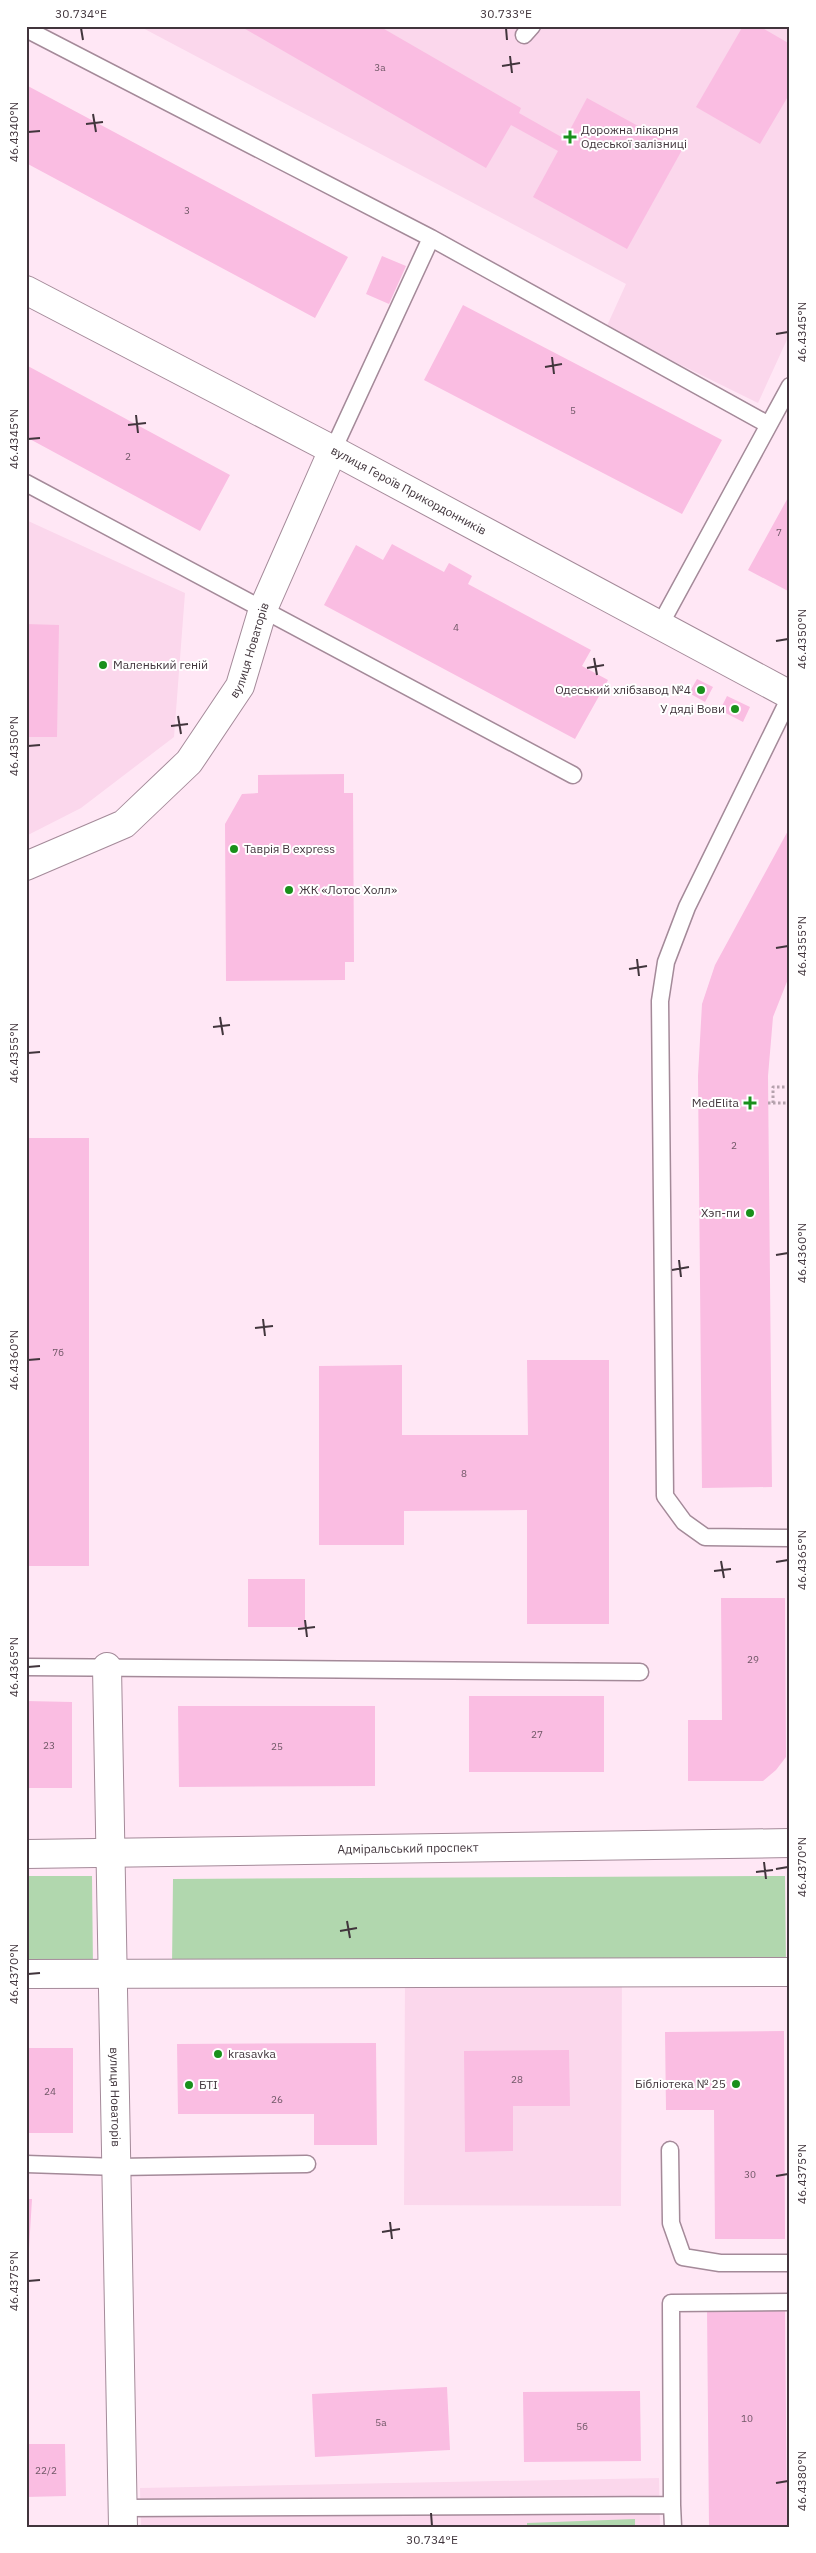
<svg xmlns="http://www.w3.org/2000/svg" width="816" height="2553" font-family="'IBM Plex Sans',sans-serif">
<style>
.built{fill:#fbd7ec}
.green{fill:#b1d7ae}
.building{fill:#fabde2}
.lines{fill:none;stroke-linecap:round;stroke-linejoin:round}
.lane-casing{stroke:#a48a99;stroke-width:19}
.street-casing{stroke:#a48a99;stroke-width:30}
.secondary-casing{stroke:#a48a99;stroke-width:30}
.path{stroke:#b5a2ad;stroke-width:3;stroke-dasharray:2.5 2.5;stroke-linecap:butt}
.lane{stroke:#fff;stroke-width:16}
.street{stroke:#fff;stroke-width:28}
.secondary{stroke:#fff;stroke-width:28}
.ticks{fill:none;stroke:#41353c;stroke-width:2}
.poi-dot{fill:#19901b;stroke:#fff;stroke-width:2}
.labels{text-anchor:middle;stroke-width:4;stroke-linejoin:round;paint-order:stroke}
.number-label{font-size:10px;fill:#6f5766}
.poi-label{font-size:12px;fill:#41353c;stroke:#fff;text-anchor:start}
.street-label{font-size:12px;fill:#41353c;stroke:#fff}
.neatline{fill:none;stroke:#41353c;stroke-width:2}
.ticks-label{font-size:12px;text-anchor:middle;fill:#41353c}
</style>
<rect width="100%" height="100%" fill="#ffe7f5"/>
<!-- built -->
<path class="built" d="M139,26H790V333L758,403L606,328L626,284Z
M26,520L185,593L174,737L81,808L26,836Z
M622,1966L621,2206L404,2205L405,1972Z
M659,2478L660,2527H141L140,2488Z"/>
<!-- green -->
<path class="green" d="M26,1876H92L93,1968L26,1969Z
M785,1876L786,1965L172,1966L173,1879Z
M635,2519V2527H527V2523Z"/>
<!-- building -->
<path class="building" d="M240,26H379L521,108L519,113L565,139L587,98L682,150L627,249L533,197L558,151L511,125L486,168Z
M743,26H759L790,44V93L760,144L696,107Z
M26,85L348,257L315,318L26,163Z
M382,256L406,266L389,304L366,294Z
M463,305L722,440L682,514L424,380Z
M26,365L230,475L200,531L26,437Z
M790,494V592L748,570Z
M392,544L444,572L449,563L472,576L468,584L591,650L582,666L608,680L575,739L324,605L356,545L383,560Z
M26,624L59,625L57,737H26Z
M697,679L713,687L705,702L689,693Z
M727,696L750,707L743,722L720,710Z
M344,774V793H353L354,962H345V980L226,981L225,824L242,794L258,793V775Z
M790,827V974L773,1017L768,1076L772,1487L702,1488L698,1076L702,1004L715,965Z
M26,1138H89V1566H26Z
M527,1360H609V1624H527V1510L404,1511V1545H319V1366L402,1365V1435H528Z
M248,1579H305V1627H248Z
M721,1598H785L786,1757L776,1770L763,1781H688V1720H722Z
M469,1696H604V1772H469Z
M26,1701L72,1702V1788H26Z
M178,1706H375V1786L179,1787Z
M784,2031L785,2239H715L714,2110H666L665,2032Z
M376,2043L377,2145H314V2114H178L177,2044Z
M26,2048H73V2133H26Z
M569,2050L570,2106H513V2151L465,2152L464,2051Z
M26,2199H32L28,2265H26Z
M785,2308L787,2527H709L707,2309Z
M447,2387L450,2450L315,2457L312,2394Z
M640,2391L641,2461L524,2462L523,2392Z
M26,2444H65L66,2496L26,2497Z"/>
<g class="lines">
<!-- lane casing -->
<g class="lane-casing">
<path id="lane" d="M26,29L431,238L767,424
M524,35L532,26
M333,450L431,238
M26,483L573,775
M660,625L790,386
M790,697L687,907L666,962L660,1001L665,1496L684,1522L705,1537L790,1538
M26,1667L640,1672
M670,2150L671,2223L683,2257L720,2263H790
M26,2164L118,2167L307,2164
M672,2505L673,2527
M123,2508L672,2505L671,2303L790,2302"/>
</g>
<!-- street casing -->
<g class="street-casing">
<g id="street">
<path id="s1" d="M26,290L333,450L790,695"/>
<path id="s2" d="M26,866L124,824L189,762L240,686L263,609L333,450"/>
<path id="s3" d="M107,1667L123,2527"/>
</g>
</g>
<!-- secondary casing -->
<g class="secondary-casing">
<g id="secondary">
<path id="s4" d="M26,1854L790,1843"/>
<path d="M26,1974L790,1972"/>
</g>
</g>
<!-- path -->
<path class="path" d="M768,1103H790
M773,1103V1087H790"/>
<!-- lane -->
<use href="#lane" class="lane"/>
<!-- street -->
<use href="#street" class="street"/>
<!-- secondary -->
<use href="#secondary" class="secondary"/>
</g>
<!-- ticks -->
<path class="ticks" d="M81,28L83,40M506,28L507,40M510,56L512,73M502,66L520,63M93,114L96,132M86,124L103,122M28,132L40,131M776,334L788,332M552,357L554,374M545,367L562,364M136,415L138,433M128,425L146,423M28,439L40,438M776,641L788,639M594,658L597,675M587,668L604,665M178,716L181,734M171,726L188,724M28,746L40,745M776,948L788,946M637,959L639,976M629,969L647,966M220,1017L223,1035M213,1027L230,1025M28,1053L40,1052M776,1255L788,1253M679,1260L681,1277M672,1270L689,1267M263,1319L265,1336M255,1328L273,1326M28,1360L40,1359M721,1561L724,1578M776,1562L788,1560M714,1571L731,1569M305,1620L307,1637M298,1629L315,1627M28,1667L40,1666M764,1862L766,1879M776,1869L788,1867M756,1872L773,1870M347,1921L350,1938M340,1931L357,1928M28,1974L40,1973M776,2176L788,2174M390,2222L392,2239M382,2232L400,2229M28,2281L40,2280M776,2483L788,2481M431,2513L432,2526"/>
<!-- markers -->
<g class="poi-dot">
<path d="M567.5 129.5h5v5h5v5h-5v5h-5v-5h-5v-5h5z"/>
<circle cx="103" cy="665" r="5"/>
<circle cx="701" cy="690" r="5"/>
<circle cx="735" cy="709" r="5"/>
<circle cx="234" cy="849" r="5"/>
<circle cx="289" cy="890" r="5"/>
<path d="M747.5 1095.5h5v5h5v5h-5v5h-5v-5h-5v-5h5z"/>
<circle cx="750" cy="1213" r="5"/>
<circle cx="218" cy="2054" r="5"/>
<circle cx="736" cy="2084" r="5"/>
<circle cx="189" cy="2085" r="5"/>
</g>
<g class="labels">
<!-- number labels -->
<g class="number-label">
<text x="380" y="71">3а</text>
<text x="187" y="214">3</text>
<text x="573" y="414">5</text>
<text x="128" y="460">2</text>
<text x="779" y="536">7</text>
<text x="456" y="631">4</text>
<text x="734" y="1149">2</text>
<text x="58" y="1356">7б</text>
<text x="464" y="1477">8</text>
<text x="753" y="1663">29</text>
<text x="537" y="1738">27</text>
<text x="49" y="1749">23</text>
<text x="277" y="1750">25</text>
<text x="517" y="2083">28</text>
<text x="50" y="2095">24</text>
<text x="277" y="2103">26</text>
<text x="750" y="2178">30</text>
<text x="747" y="2422">10</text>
<text x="381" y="2426">5а</text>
<text x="582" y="2430">5б</text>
<text x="46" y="2474">22/2</text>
</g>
<!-- poi labels -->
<g class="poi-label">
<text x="581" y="134">Дорожна лікарня<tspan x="581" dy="14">Одеської залізниці</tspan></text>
<text x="113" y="669">Маленький геній</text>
<text x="691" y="694" text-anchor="end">Одеський хлібзавод №4</text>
<text x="725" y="713" text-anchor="end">У дяді Вови</text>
<text x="244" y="853">Таврія В express</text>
<text x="299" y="894">ЖК «Лотос Холл»</text>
<text x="739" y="1107" text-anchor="end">MedElita</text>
<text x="740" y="1217" text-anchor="end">Хэп-пи</text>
<text x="228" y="2058">krasavka</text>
<text x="726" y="2088" text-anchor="end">Бібліотека № 25</text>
<text x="199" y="2089">БТІ</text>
</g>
<!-- street labels -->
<g class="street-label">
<text dy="4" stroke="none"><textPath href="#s1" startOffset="432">вулиця Героїв Прикордонників</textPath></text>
<text dy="4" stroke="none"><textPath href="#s2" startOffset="325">вулиця Новаторів</textPath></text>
<text dy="4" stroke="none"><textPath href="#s4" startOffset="382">Адміральський проспект</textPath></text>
<text dy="4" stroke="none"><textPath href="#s3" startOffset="430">вулиця Новаторів</textPath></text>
</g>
</g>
<!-- border -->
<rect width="816" height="2553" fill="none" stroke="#ffffff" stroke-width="55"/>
<rect x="28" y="28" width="760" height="2498" class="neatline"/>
<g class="ticks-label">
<text x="81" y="18">30.734°E</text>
<text x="506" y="18">30.733°E</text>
<text transform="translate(14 132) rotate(-90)" y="4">46.4340°N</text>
<text transform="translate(802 332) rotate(-90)" y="4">46.4345°N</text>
<text transform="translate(14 439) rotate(-90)" y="4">46.4345°N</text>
<text transform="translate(802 639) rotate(-90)" y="4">46.4350°N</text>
<text transform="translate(14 746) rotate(-90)" y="4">46.4350°N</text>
<text transform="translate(802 946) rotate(-90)" y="4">46.4355°N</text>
<text transform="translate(14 1053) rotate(-90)" y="4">46.4355°N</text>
<text transform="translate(802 1253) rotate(-90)" y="4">46.4360°N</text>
<text transform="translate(14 1360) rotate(-90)" y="4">46.4360°N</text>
<text transform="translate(802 1560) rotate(-90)" y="4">46.4365°N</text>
<text transform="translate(14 1667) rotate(-90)" y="4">46.4365°N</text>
<text transform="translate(802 1867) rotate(-90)" y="4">46.4370°N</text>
<text transform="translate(14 1974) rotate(-90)" y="4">46.4370°N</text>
<text transform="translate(802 2174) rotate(-90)" y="4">46.4375°N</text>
<text transform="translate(14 2281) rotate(-90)" y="4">46.4375°N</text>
<text transform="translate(802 2481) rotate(-90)" y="4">46.4380°N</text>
<text x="432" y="2544">30.734°E</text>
</g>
</svg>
